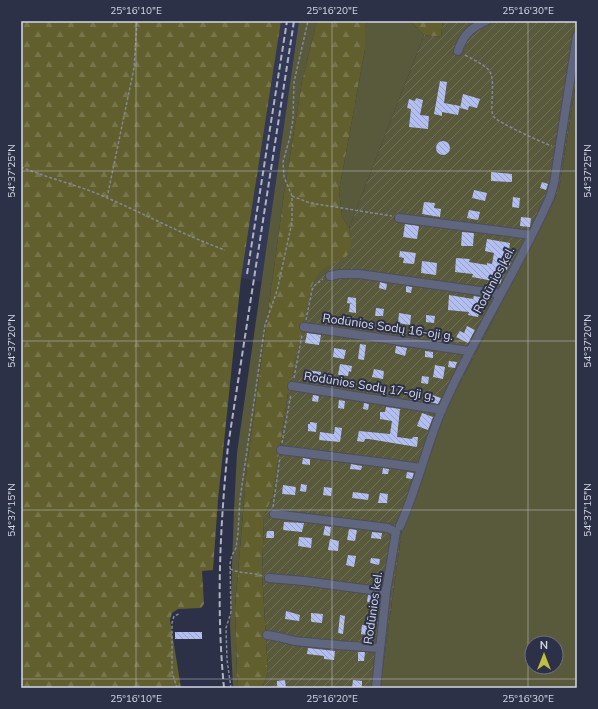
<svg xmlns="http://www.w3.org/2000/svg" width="598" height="709" font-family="Mulish,sans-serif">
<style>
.built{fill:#333955}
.grass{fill:#59593b;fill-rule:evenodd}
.forest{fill:url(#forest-firs)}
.garden{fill:url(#garden-furrows)}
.building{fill:url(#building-back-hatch)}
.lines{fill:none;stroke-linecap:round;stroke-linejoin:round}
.minor-casing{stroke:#4b4e61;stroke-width:10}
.path{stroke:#84889a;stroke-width:1.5;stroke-dasharray:3 2;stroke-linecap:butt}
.minor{stroke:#61667f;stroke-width:8}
.rail{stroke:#afb2c3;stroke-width:2;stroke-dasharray:6 3;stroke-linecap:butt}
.ticks{fill:none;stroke:#d5d8e7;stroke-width:1;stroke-opacity:0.45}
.labels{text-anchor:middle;stroke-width:4;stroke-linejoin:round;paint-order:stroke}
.street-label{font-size:12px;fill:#d5d8e7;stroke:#2c3147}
.neatline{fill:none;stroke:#d5d8e7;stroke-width:1.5}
.ticks-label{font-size:10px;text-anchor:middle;fill:#d5d8e7}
</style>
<defs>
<pattern id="forest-firs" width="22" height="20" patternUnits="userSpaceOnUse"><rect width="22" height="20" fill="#605f2d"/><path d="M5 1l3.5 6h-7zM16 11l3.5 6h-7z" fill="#76754b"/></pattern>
<pattern id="garden-furrows" width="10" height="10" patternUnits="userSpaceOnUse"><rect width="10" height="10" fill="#59593b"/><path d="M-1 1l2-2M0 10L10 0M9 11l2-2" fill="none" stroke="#707057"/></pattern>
<pattern id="building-back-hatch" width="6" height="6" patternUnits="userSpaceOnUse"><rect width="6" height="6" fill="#b4bff1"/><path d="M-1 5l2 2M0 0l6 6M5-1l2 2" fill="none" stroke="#97a0c6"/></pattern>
</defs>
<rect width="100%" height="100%" fill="#2c3147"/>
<!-- built -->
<path class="built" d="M281,21H299L262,282L241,278Z"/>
<!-- grass -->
<path class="grass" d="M299,21H317L302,81L284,194L247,466L235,608L237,673L238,688H233L230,625L234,509L237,453Z
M367,21H410L424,35L349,228L342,216L339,191L365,49V28Z
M577,75V688H380L402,529L444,411L465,374L559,190ZM532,643H556V667H532Z"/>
<!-- forest -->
<path class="forest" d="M21,21H281L241,278L218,500L213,570L202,571L204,604L201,608L178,609L172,613L170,620L181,688H21Z
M317,21H367L365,28V49L339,191L342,216L349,228L352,242L350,252L345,259L330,266L289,386L273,496L264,516L262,573L268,672L262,688H238L237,673L235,608L247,466L284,194L302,81Z
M410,21H443L441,37L424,35Z"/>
<!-- garden -->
<path class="garden" d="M443,21H577V75L559,190L465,374L444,411L402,529L380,688H262L268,672L262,573L264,516L273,496L289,386L311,288C313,284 315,278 318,274C337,254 358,267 349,228L424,35L441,37Z"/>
<!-- building -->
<path class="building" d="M440,81L447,82L444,103L460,106L458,115L442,112V116L434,114Z
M463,94L480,99L477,108L469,106L468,110L460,108Z
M416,98L423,100L420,115L429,116L428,129L409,127L411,109L407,108L409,99L415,101Z
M436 148a7 7 0 1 1 14 0a7 7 0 1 1-14 0Z
M491,172L512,174V182L491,181Z
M542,182L548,184L546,190L540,188Z
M474,190L487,193L485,201L472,198Z
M513,197L520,198L519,208L512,207Z
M424,202L435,203L434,208L441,209L440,217L422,214Z
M469,210L480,212L478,220L467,218Z
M521,217L531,218L530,227L520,226Z
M405,224L419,226L417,239L403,237Z
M462,232L474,233L473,246H461Z
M487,239L510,243L509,251H514L512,260H511L510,265H508L507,270L505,269L500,284L488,280L472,277L473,274L455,272L456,258L470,259L469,262L487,265V263L492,264L494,253L485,251Z
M400,251L416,253L414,264L403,263L404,258L399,257Z
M422,261L437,263L436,275L421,273Z
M380,282L387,284L386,290L379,288Z
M406,286L412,287L411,293L406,292Z
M449,295L473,299L474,296L480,297L478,303H482L478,317L468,315L469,312L448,310Z
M348,297L356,298V313L349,312L350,304H353L347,303Z
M376,308L384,309L383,316H375Z
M399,313L411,315L410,325L398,323Z
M426,315L435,316L434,323L426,322Z
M467,326L475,330L468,343L456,337L460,331L464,333Z
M307,333L321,335L319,345L305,343Z
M360,344L366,345L364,360L358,359Z
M396,346L407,348L405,356L395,353Z
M334,348L346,350L344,359L333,357Z
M425,351L433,352V358L425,357Z
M449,361L457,362L455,368L448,367Z
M340,364L352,366L351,372L349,371L348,376L338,375Z
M435,365L445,367L443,379L433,377Z
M374,369L384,371L383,379L372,377Z
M306,370L321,372L320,381L305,380Z
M422,376L429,377L428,384L421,383Z
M429,394L441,398L438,404L426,401Z
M313,395L319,396L318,402L312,401Z
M339,400L345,401L344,409L338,408Z
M364,403L369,404L368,410L363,409Z
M386,407L400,409L397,437L412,439L413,437H418L417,447L369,439H365L364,442L357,441L359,431L390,434L392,421L380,419V412H385Z
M422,413L433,417L428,430L417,426Z
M310,422L317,423L316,432L308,431V424H310Z
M335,427L342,428L340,442L319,440L320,432L334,434Z
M303,458L310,459V465L302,464Z
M351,464L362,466L361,470L350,469Z
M383,468L389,469L388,474H382Z
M407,472L414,473L412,479L406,478Z
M301,484L307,485L306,492L300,491Z
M283,485L296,487L295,495L282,494Z
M324,487L332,488L331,496L323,495Z
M353,492L369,494L368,500L352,498Z
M380,493L388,494L387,503H378Z
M284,522L304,523L302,532L283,530Z
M325,526L331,527L330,536L323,535Z
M349,529L357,530L355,541L347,540Z
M267,531H274V538H266Z
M372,532L382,533L381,539L371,538Z
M299,537L312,538L311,548L298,546Z
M330,539L339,541L338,551L328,550Z
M348,555L356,556L354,567L346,565Z
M371,558L380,559L379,565L370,563Z
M368,595L378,596L377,603L367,602Z
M286,611L300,615L299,621L285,619Z
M311,613L323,614L322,623L312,622L311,621Z
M340,615L345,616L343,634L338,633Z
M362,625L369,626L368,635L361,634Z
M175,632H202V639H175Z
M308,648L335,651L334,660L324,659V656L307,654Z
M358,652H365L364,661H358Z
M285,680L286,688H277V681Z
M353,680L362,681V688H352Z"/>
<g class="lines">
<!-- minor casing -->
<g class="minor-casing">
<path id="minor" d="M458,51C463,35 471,28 486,21
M399,218L531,235
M330,276L340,274H359L501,294
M304,327L469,351
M292,386L442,410
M281,450L393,464L420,468
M274,514L388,528L396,532L386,592L376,688
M400,526C417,488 426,447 442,409C474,336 518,270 550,197L554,183L577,36
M269,578L304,581L386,592
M267,635C277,636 285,639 295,641C323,644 351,646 379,648"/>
</g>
<!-- path -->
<path class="path" d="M465,55C495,71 493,69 492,102C492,107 491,113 494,117C499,123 543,143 552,146
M21,167C45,177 70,183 93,192C138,210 180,234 225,250
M292,196L310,203L392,216
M107,198L134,68L137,21
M306,320L312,290L315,285L323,279
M294,378L302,335
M282,443L291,394
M273,507L280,457
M230,569C241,574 252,572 263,576
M177,688L172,672V623L174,616L179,614
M231,688L227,660L226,628L231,612L230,564L232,555L236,548L238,533L240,499L265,325L277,291L292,222V196L284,177L283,162L290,137L293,119L294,82L308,21"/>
<!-- minor -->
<use href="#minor" class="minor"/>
<!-- rail -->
<path class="rail" d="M247,274L287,21
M224,688C216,606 220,528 228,446L294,21"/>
</g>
<!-- ticks -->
<path class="ticks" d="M136,21V688M332,21V688M528,21V688M21,171H577M21,341H577M21,510H577M21,679H577"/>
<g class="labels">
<!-- street labels -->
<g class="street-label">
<text transform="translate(494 280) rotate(-62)" y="4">Rodūnios kel.</text>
<text transform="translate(388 327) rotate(8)" y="4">Rodūnios Sodų 16-oji g.</text>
<text transform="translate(369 386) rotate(9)" y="4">Rodūnios Sodų 17-oji g.</text>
<text transform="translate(373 608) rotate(-82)" y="4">Rodūnios kel.</text>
</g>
</g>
<!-- border -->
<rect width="598" height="709" fill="none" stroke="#2c3147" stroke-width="44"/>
<!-- north arrow -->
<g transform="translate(544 655)"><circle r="19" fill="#2c3147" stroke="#707487"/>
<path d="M0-3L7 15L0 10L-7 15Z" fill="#c0be41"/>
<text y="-6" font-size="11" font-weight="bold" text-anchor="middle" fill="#d5d8e7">N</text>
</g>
<rect x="22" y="22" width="554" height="665" class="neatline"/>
<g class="ticks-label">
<text x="136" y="14">25°16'10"E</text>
<text x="332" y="14">25°16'20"E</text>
<text x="528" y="14">25°16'30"E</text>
<text transform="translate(11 171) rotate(-90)" y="4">54°37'25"N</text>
<text transform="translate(587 171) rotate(-90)" y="4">54°37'25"N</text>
<text transform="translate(11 341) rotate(-90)" y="4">54°37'20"N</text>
<text transform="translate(587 341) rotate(-90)" y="4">54°37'20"N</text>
<text transform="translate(11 510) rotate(-90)" y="4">54°37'15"N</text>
<text transform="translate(587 510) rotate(-90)" y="4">54°37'15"N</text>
<text x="136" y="702">25°16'10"E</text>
<text x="332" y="702">25°16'20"E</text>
<text x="528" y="702">25°16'30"E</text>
</g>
</svg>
